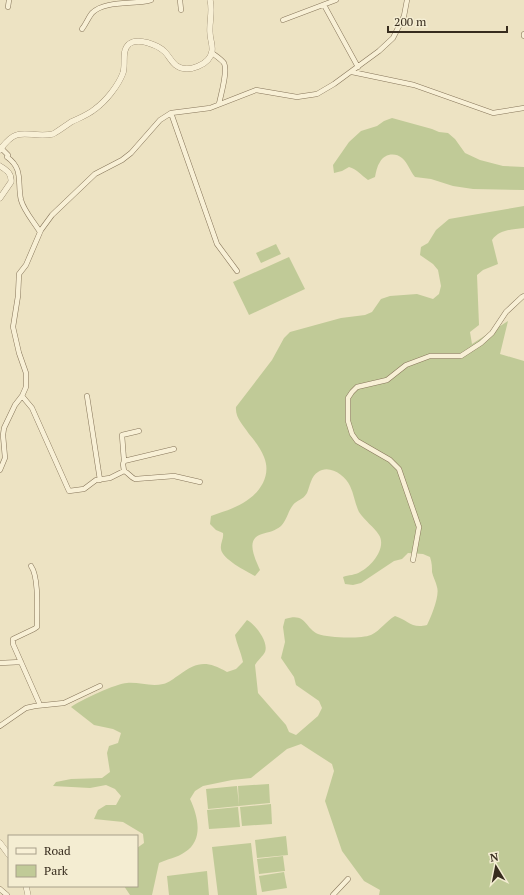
<svg xmlns="http://www.w3.org/2000/svg" width="524" height="895" font-family="'PT Serif',serif">
<style>
.green{fill:#c0ca97}
.lines{fill:none;stroke-linecap:round;stroke-linejoin:round}
.minor-casing{stroke:#86755a;stroke-width:5.5}
.tertiary-casing{stroke:#86755a;stroke-width:6}
.minor{stroke:#f8f0d6;stroke-width:4.5}
.tertiary{stroke:#f8f0d6;stroke-width:5.5}
</style>
<rect width="100%" height="100%" fill="#ede3c3"/>
<!-- green -->
<path class="green" d="M392,118L432,129L439,132L448,133L455,139L465,153L480,160L503,166L524,167V190L473,189L453,186L431,179L415,177C410,171 408,163 402,158C395,152 384,154 380,162C377,166 376,172 375,177L368,180C361,175 357,169 349,167L342,171L334,173L333,165L349,142L361,131L377,126L384,121Z
M524,206V228C511,230 500,229 492,240L498,264L483,270L477,275L479,325L470,332L472,344L508,321L500,354L524,361V895H379L380,890L364,881L342,851L325,801L334,771L332,764L301,744L287,749L251,778L232,780L203,786L195,791L190,799C198,816 204,840 185,852C177,858 167,859 159,863L152,895H130L124,886H137V848L144,843L143,834L123,822L94,819L98,810L106,805H116L121,796L115,789L106,785L90,788L53,786L56,782L71,779L102,778L110,772L107,753L109,746L118,743L121,733L113,729L94,725L71,707C79,701 117,683 127,683C139,682 151,687 163,684C169,683 174,678 179,675C197,662 206,660 227,672L236,669L243,662C241,652 237,645 235,635L247,620C255,624 269,642 265,652C263,656 257,661 255,665L258,693L286,725L289,732L296,735L318,716L322,708L319,701L296,685L294,677L281,658L285,642L283,627L285,619C306,612 304,627 318,634C328,638 361,639 371,635C381,630 386,621 395,616C408,620 411,629 427,625C431,617 440,596 437,587C436,582 433,577 432,572C432,567 432,563 430,557L423,554L408,553L402,559L394,561L361,583L353,585L345,584L343,577C348,575 356,575 360,572C371,567 387,548 379,535C374,527 365,521 359,512C355,504 354,494 350,486C345,475 329,464 318,472C311,476 310,486 307,493C303,500 297,500 293,505C288,511 287,520 281,526C275,531 269,532 262,534C244,539 256,560 260,570L255,576C246,571 222,559 221,549C220,543 224,539 223,533L216,530L210,524L211,516C222,512 233,509 243,503C259,494 272,476 264,457C261,449 255,441 249,434C243,425 235,418 236,407L272,360L284,338L290,332L341,318L365,315L372,312L381,299L390,296L417,294L433,299L439,294L441,286L438,270L433,264L420,255L421,247L428,243L436,230L449,219Z
M276,244L281,254L261,263L256,253Z
M289,257L305,289L249,315L233,282Z
M269,784L270,803L239,806L238,786Z
M237,786L239,806L208,809L206,789Z
M271,804L272,824L242,826L240,807Z
M238,807L240,827L209,829L207,810Z
M286,836L288,855L257,858L255,840Z
M251,843L257,895H218L212,847Z
M283,856L285,871L259,874L257,859Z
M207,871L209,895H169L167,876Z
M284,872L287,888L262,892L259,876Z"/>
<g class="lines">
<!-- minor casing -->
<g class="minor-casing">
<path id="minor" d="M180,0L181,10
M324,5L358,67
M8,7L9,0
M283,20L336,0
M82,29C86,24 88,18 92,13C105,0 134,5 151,0
M524,36V34
M212,53C216,56 221,59 224,63C228,71 221,94 219,104
M352,72L414,85L493,113L524,108
M171,113L217,244L237,271
M1,148L8,155L7,157C24,169 17,183 21,200C24,211 34,222 40,232
M22,396L32,408L69,491L84,489L96,480L110,478L124,471C129,473 130,477 135,479L174,476L200,482
M87,396L100,480
M124,461L122,435L139,431
M0,470L5,458L3,435L4,428L15,405L22,396L26,387V373L19,353L13,327L18,296L19,274L26,265L41,230L52,215L95,174L122,160L131,153L160,120L171,113L210,108L256,90L297,97L317,94L334,84L379,51L393,38L404,16L407,0
M124,471L123,464L124,461L174,449
M413,560L419,527L399,469L390,460L357,441L352,434L348,421V398L352,392L357,387L387,380L406,365L430,356H461L481,343L492,333L506,312L522,297L524,296
M31,566C39,577 37,611 37,627L34,629L13,639V644L40,705
M0,663L21,662
M0,726L26,708L35,706L64,703L100,686
M0,889L7,895
M333,895L348,879"/>
</g>
<!-- tertiary casing -->
<g class="tertiary-casing">
<path id="tertiary" d="M0,150C19,123 28,139 53,134C60,130 65,126 71,122C79,118 88,115 95,109C106,101 118,86 123,73C126,64 121,51 129,44C138,37 158,45 165,52C169,56 172,63 177,66C188,73 210,65 212,51C213,45 210,39 210,33C209,22 213,11 210,0
M0,166C6,170 12,173 11,182L0,198
M0,843L9,855
M26,886L28,895"/>
</g>
<!-- minor -->
<use href="#minor" class="minor"/>
<!-- tertiary -->
<use href="#tertiary" class="tertiary"/>
</g>
<!-- legend -->
<rect x="8" y="835" width="130" height="52" fill="#f4edd2" stroke="#a8a08a"/>
<rect x="16" y="848" width="20" height="6" fill="#f8f0d6" stroke="#a8a08a"/>
<text x="44" y="855" font-size="12" fill="#372c1e">Road</text>
<rect x="16" y="865" width="20" height="12" fill="#c0ca97" stroke="#a8a08a"/>
<text x="44" y="875" font-size="12" fill="#372c1e">Park</text>
<!-- north arrow -->
<g transform="translate(496 867) rotate(350)" stroke="#f4edd2" stroke-width="3" paint-order="stroke">
<path d="M0-3L7 15L0 10L-7 15Z" fill="#372c1e"/>
<text y="-6" font-size="11" font-weight="bold" text-anchor="middle" fill="#372c1e">N</text>
</g>
<!-- scale -->
<path d="M388 26v6h119v-6" fill="none" stroke="#372c1e" stroke-width="2"/>
<text x="394" y="26" font-size="12" fill="#372c1e" stroke="#f4edd2" stroke-width="3" paint-order="stroke">200 m</text>
</svg>
